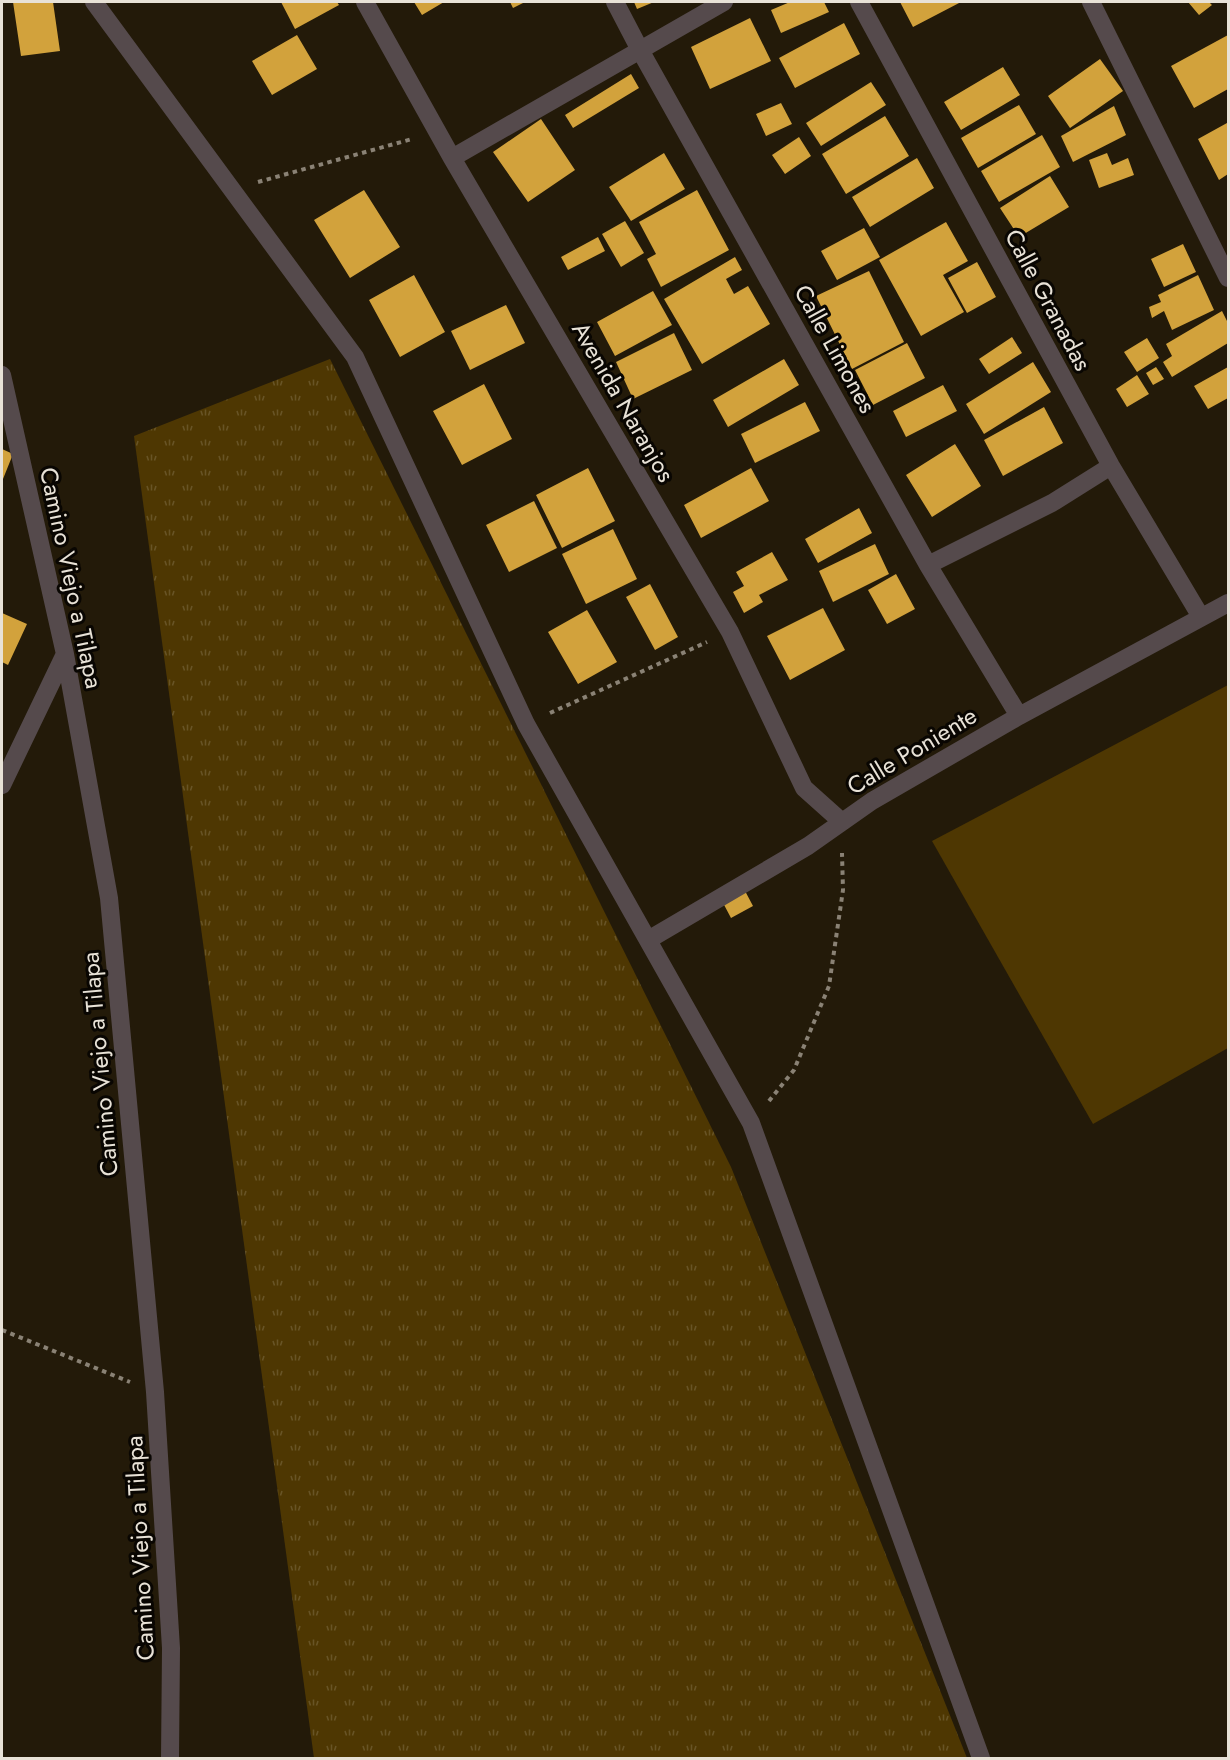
<svg xmlns="http://www.w3.org/2000/svg" width="1230" height="1760" font-family="Jost,sans-serif">
<style>
.grass{fill:url(#grass-tufts)}
.garden{fill:#4e3702}
.building{fill:#d2a23c}
.lines{fill:none;stroke-linecap:round;stroke-linejoin:round}
.path{stroke:#8a8275;stroke-width:4;stroke-dasharray:4.5 4.5;stroke-linecap:butt}
.minor{stroke:#554a4c;stroke-width:18}
.labels{text-anchor:middle;stroke-width:6;stroke-linejoin:round;paint-order:stroke}
.street-label{font-size:24px;fill:#e8e2d7;stroke:#090602}
</style>
<defs>
<pattern id="grass-tufts" width="24" height="20" patternUnits="userSpaceOnUse" patternTransform="scale(1.5)"><rect width="24" height="20" fill="#4e3702"/><path d="M3 7l-1-3M5 7V3M7 7l1-3M15 17l-1-3M17 17v-4M19 17l1-3" fill="none" stroke="#685426"/></pattern>
</defs>
<rect width="100%" height="100%" fill="#231a09"/>
<!-- grass -->
<path class="grass" d="M330,359L731,1167L967,1758H314L134,436Z"/>
<!-- garden -->
<path class="garden" d="M1228,685V1048L1093,1124L932,841Z"/>
<!-- building -->
<path class="building" d="M13,2H53L60,51L21,56Z
M281,2H337L339,5L295,29Z
M414,2H444L422,15Z
M510,2H525L513,8Z
M634,2H654L637,9Z
M790,2H824L829,12L781,33L771,10Z
M900,2H961L913,27Z
M1188,2H1209L1212,5L1199,15Z
M750,18L771,61L710,89L691,47Z
M844,23L860,54L795,88L779,58Z
M297,35L317,69L272,95L252,61Z
M1228,35V89L1194,108L1171,66Z
M1100,59L1123,91L1070,128L1048,96Z
M1003,67L1020,95L961,130L944,102Z
M631,74L639,88L573,128L565,115Z
M871,82L886,105L821,146L806,123Z
M781,103L792,124L766,136L756,114Z
M1019,105L1036,134L978,168L961,138Z
M1114,106L1126,135L1073,162L1061,136Z
M885,116L909,156L846,194L822,154Z
M541,119L575,170L528,202L493,152Z
M1227,123L1228,127V174L1219,180L1198,139Z
M1042,135L1060,167L999,202L981,171Z
M799,137L811,156L785,174L772,155Z
M664,153L685,189L631,221L609,187Z
M1107,153L1112,165L1128,158L1134,175L1099,188L1089,160Z
M917,158L934,188L870,227L852,197Z
M1050,176L1069,207L1019,237L1000,208Z
M364,190L400,247L350,278L314,220Z
M697,190L729,250L661,287L647,259L656,254L639,222Z
M625,221L644,253L621,267L602,234Z
M946,222L968,261L943,275L964,312L921,336L879,260Z
M864,228L880,257L837,280L821,251Z
M598,237L605,251L568,270L561,257Z
M1183,244L1196,272L1164,287L1151,259Z
M735,257L742,270L726,279L734,294L748,286L770,324L702,364L664,299Z
M977,262L996,297L967,313L948,278Z
M869,271L904,342L852,369L816,296Z
M414,275L445,332L400,357L369,300Z
M1198,275L1214,310L1172,330L1164,311L1152,318L1149,307L1161,302L1158,295Z
M653,291L672,325L615,356L597,322Z
M506,305L525,343L470,370L451,331Z
M1222,311L1228,323V343L1172,377L1163,362L1172,356L1166,344Z
M674,333L692,370L633,399L616,362Z
M1012,337L1022,353L989,374L979,359Z
M1147,338L1159,358L1137,372L1124,352Z
M907,343L925,378L873,405L855,370Z
M784,359L799,385L728,427L713,400Z
M1033,362L1051,392L984,434L966,404Z
M1156,367L1164,379L1153,385L1146,373Z
M1228,367V398L1208,409L1194,386Z
M1137,375L1149,394L1127,407L1116,389Z
M484,384L512,439L462,465L433,411Z
M943,385L957,411L906,437L893,411Z
M805,402L820,431L755,463L741,434Z
M1044,407L1063,443L1003,476L984,440Z
M955,444L981,486L932,517L906,475Z
M2,449L13,454L3,479H2Z
M588,468L615,521L562,548L536,495Z
M751,468L769,501L701,538L684,505Z
M534,501L557,548L509,572L486,525Z
M859,508L872,533L818,563L805,539Z
M613,529L637,579L586,604L562,554Z
M875,544L889,574L833,602L819,571Z
M772,552L788,580L759,595L763,602L744,613L733,592L744,586L736,572Z
M896,574L915,609L887,624L868,590Z
M650,584L678,637L655,650L626,597Z
M823,608L845,650L790,680L767,636Z
M587,610L617,662L578,684L548,632Z
M2,613L27,624L8,665L2,662Z
M744,889L753,906L731,918L722,901Z"/>
<g class="lines">
<!-- path -->
<path class="path" d="M258,182L412,139
M550,713L707,642
M769,1101L794,1070L829,986L843,890L842,853
M2,1330L130,1382"/>
<!-- minor -->
<path class="minor" d="M94,2L355,357L526,724L751,1123L981,1758
M365,2L452,158L730,632L804,788L842,822
M615,2L640,50L928,565L1019,716
M859,2L1111,466L1201,617
M1091,2L1228,278
M452,158L724,2
M2,375L65,654L109,898L155,1392L171,1648L170,1758
M928,565L1052,503L1111,466
M2,785L65,654
M648,940L808,846L872,801L1019,716L1228,603"/>
</g>
<g class="labels">
<!-- street labels -->
<g class="street-label">
<text transform="translate(1048 300) rotate(62)" y="8">Calle Granadas</text>
<text transform="translate(835 349) rotate(61)" y="8">Calle Limones</text>
<text transform="translate(623 402) rotate(60)" y="8">Avenida Naranjos</text>
<text transform="translate(71 578) rotate(78)" y="8">Camino Viejo a Tilapa</text>
<text transform="translate(912 751) rotate(-31)" y="8">Calle Poniente</text>
<text transform="translate(100 1064) rotate(-95)" y="8">Camino Viejo a Tilapa</text>
<text transform="translate(140 1548) rotate(-93)" y="8">Camino Viejo a Tilapa</text>
</g>
</g>
<!-- border -->
<rect width="1230" height="1760" fill="none" stroke="#e8e2d7" stroke-width="6"/>
</svg>
